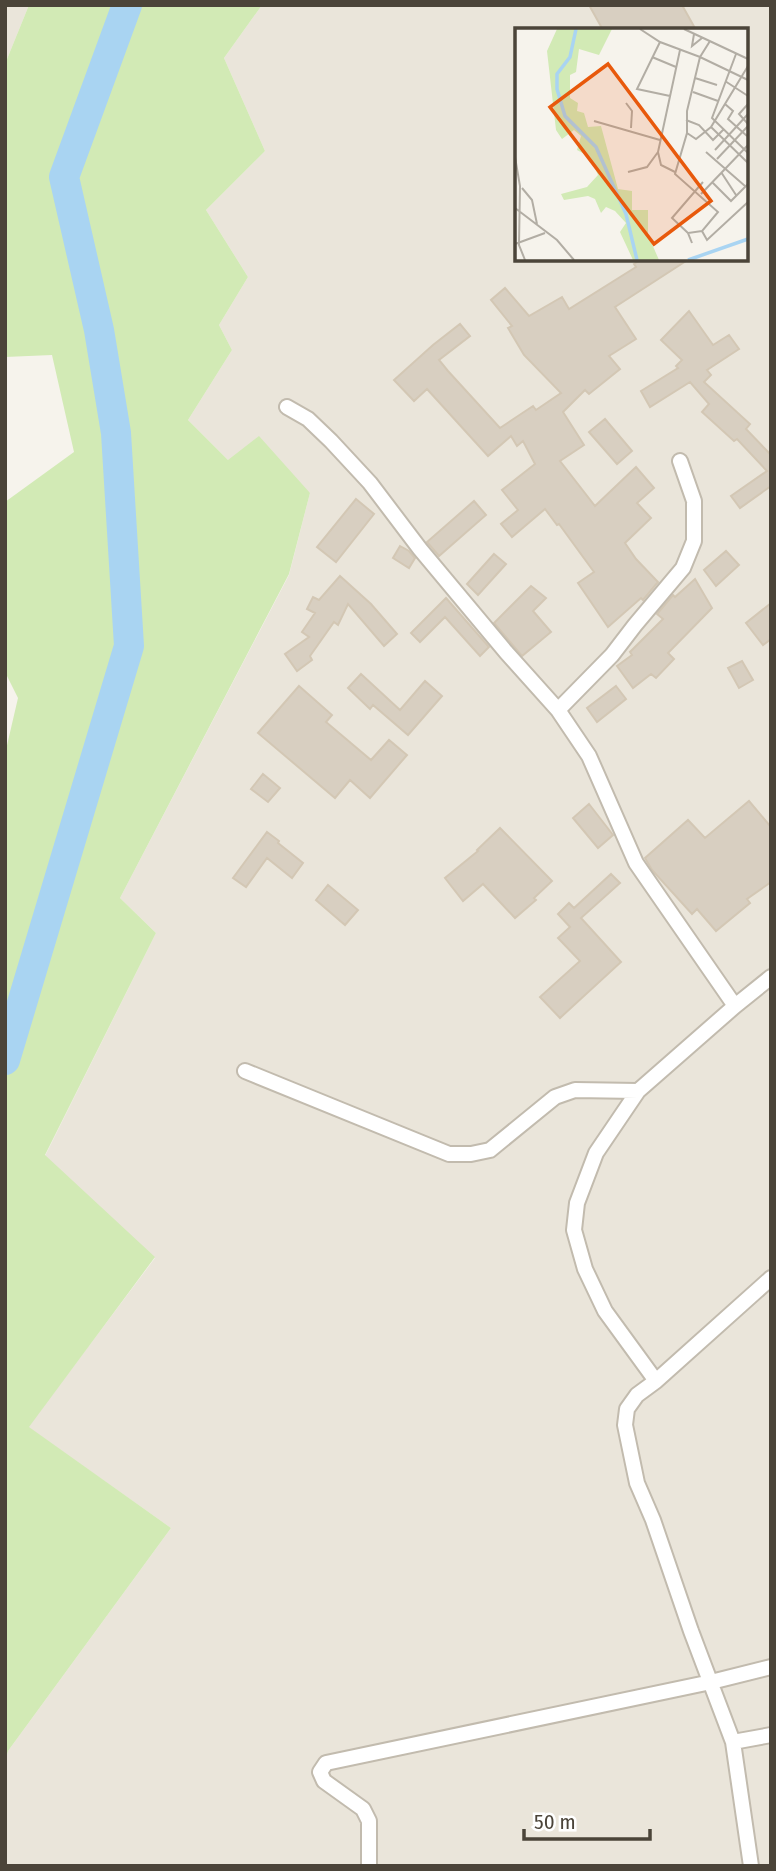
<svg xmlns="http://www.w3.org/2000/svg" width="776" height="1871" font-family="'Fira Sans Condensed',sans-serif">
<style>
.residential{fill:#eae5da;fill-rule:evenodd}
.green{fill:#d2eab5}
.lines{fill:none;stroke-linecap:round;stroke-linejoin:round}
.river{stroke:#a9d4f2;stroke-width:30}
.building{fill:#d8cfc1;stroke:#d3c7b4;stroke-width:2}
.street-casing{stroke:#c2bbae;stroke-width:18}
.street{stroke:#fff;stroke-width:14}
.inset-river{fill:none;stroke:#a9d4f2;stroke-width:3.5}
.inset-road{fill:none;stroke:#b2ada4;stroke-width:2}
.view{fill:#e8590c;fill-opacity:0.15;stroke:#e8590c;stroke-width:3.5}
.inset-edge{fill:none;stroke:#4b4439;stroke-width:3.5}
</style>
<rect width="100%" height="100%" fill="#f6f3ec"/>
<!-- residential -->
<path class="residential" d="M5,5H29L5,64Z
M262,5H771V1866H5V1762L8,1751L171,1528L28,1427L155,1258L45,1156L156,933L120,898L289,575L310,493L228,460L188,420L232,350L219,325L248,277L206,210L265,151L224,58ZM517,30H746V259H517Z"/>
<!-- green -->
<path class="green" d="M29,5H262L224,58L265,151L206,210L248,277L219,325L232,350L188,420L228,460L259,436L310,493L289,574L120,898L156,933L45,1155L155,1257L29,1427L171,1528L8,1751L5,1762V754L18,698L5,672V502L74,452L52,355L5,357V64Z"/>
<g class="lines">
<!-- river -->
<path class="river" d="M5,1060L129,646L116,433L99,330L64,177L127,5"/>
</g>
<!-- building -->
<path class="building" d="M589,5H682L696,30H603Z
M642,259H689L615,307L636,339L609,356L620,369L589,394L585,390L563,412L584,445L560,461L595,506L636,467L654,488L637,503L651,518L625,543L636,559L658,582L643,600L641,598L608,627L578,583L594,572L559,524L557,525L545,509L512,537L501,524L518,510L502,490L535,464L523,441L517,446L511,436L488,456L427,389L414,401L394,380L433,345L460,324L470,336L439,360L448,371L500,428L533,406L536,410L561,393L524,355L508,328L512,326L491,300L505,288L529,316L562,297L569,309L636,267L634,264Z
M689,311L713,345L729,335L739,349L707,370L711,375L704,382L750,424L746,429L771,455V486L740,508L731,496L767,471L737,439L734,441L702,412L709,404L690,382L650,407L641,391L678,368L676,366L682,360L661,340Z
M605,419L632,451L617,464L589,432Z
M356,499L374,514L336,562L317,547Z
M474,501L486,515L439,556L427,542Z
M400,546L409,551L415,558L409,568L393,558Z
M726,551L739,565L716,586L704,570Z
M494,554L506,564L478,595L467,584Z
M340,576L371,604L397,634L384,646L348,604L338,625L334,622L310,656L312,660L297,671L285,654L309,637L302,632L315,613L307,609L313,597L319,600Z
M695,579L712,608L668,653L674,659L656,678L651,674L633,688L617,666L632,655L630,652L663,619L657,614L673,595L675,597Z
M531,586L546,598L533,611L551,632L522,656L494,623Z
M446,598L489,647L480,656L445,617L420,642L411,633Z
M771,603V639L763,645L746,623Z
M742,661L753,680L739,688L728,668Z
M361,674L400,710L425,681L442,696L408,735L373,705L370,709L348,688Z
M299,686L332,715L326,722L371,760L389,740L407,755L370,798L350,780L335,798L258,733Z
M616,686L626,699L597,722L587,708Z
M263,774L280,788L268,802L251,789Z
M749,801L771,827V882L747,899L750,903L716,931L697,909L692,914L652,870L645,858L688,820L705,838Z
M589,804L613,835L598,848L573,818Z
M500,828L552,881L534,898L536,900L515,918L483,884L463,901L445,878L478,851L477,850Z
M267,832L279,841L278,843L303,863L292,878L267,858L246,887L233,878Z
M611,874L620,883L581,918L621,962L560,1018L540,997L580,961L558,938L570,927L558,914L569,903L574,908Z
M328,885L358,910L345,925L316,900Z"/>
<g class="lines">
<!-- street casing -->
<g class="street-casing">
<path id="street" d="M287,407L308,419L331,441L370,483L420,549L506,652L558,710L589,756L636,863L735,1006
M558,710L612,655L635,625L683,568L694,541V501L680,461
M245,1071L449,1154H471L490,1150L555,1097L575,1090L638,1091
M656,1381L605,1311L585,1269L574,1230L577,1203L596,1153L638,1091L735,1006L771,977
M733,1742L771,1735
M369,1866V1821L363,1809L324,1781L320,1772L326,1763L711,1682L771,1667
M751,1866L733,1742L691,1631L653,1520L637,1483L625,1425L627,1409L637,1395L656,1381L771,1278"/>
</g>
<!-- street -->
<use href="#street" class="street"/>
</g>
<!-- overview -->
<g transform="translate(515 28)">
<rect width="233" height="233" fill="#f6f3ec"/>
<path d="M42,1H97L84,27L64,21L61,44L55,47V70L63,75L62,83L69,85L73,99L86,98L103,161L117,163V182H133V207L144,232H118L105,204L111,195L100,183L91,179L86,185L80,171L73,168L49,172L46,166L72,159L83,147L75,129L62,122L66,108L59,102L47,111L41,102L32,23Z" fill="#d2eab5"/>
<path class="inset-river" d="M61,1L55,29L42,46V61L50,88L81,119L111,186L122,232M173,232L233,211"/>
<path class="inset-road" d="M125,1L145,14L185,29L195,13M169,1L233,31M179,6L177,18L187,10M145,14L122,61L155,68M221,26L197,90L233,125M137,29L161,39M180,50L202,57M233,52L185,29L172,83V105L160,146L203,184L187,203L192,212L233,174M210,53L233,68M178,64L203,73M111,75L117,83L116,100M210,76L218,83L213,91L232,108M233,76L224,86L233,96M171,92L184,97L198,112L208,102M79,93L145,112M196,99L233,135M172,105L181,111L196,99L233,38M200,122L233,86M191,124L230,158M0,129L5,158L4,217L10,232M202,131L233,98M113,144L132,139L143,124M160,144L146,137L143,124L165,22M206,144L221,167M197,154L216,173L233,156M7,160L17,172L22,196M186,166L233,117M0,180L42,212L59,232M173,205L157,190L188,154M177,215L173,205L187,203M0,216L30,205"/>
<path class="view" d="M93,36L196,173L139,216L35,79Z"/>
<rect width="233" height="233" class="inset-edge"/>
</g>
<!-- border -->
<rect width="776" height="1871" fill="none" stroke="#4b4439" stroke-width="14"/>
<!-- scale -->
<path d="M524 1829v10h126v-10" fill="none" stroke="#4b4439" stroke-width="3.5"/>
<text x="534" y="1829" font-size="21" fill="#4b4439" stroke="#ffffff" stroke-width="5" paint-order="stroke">50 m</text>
</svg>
